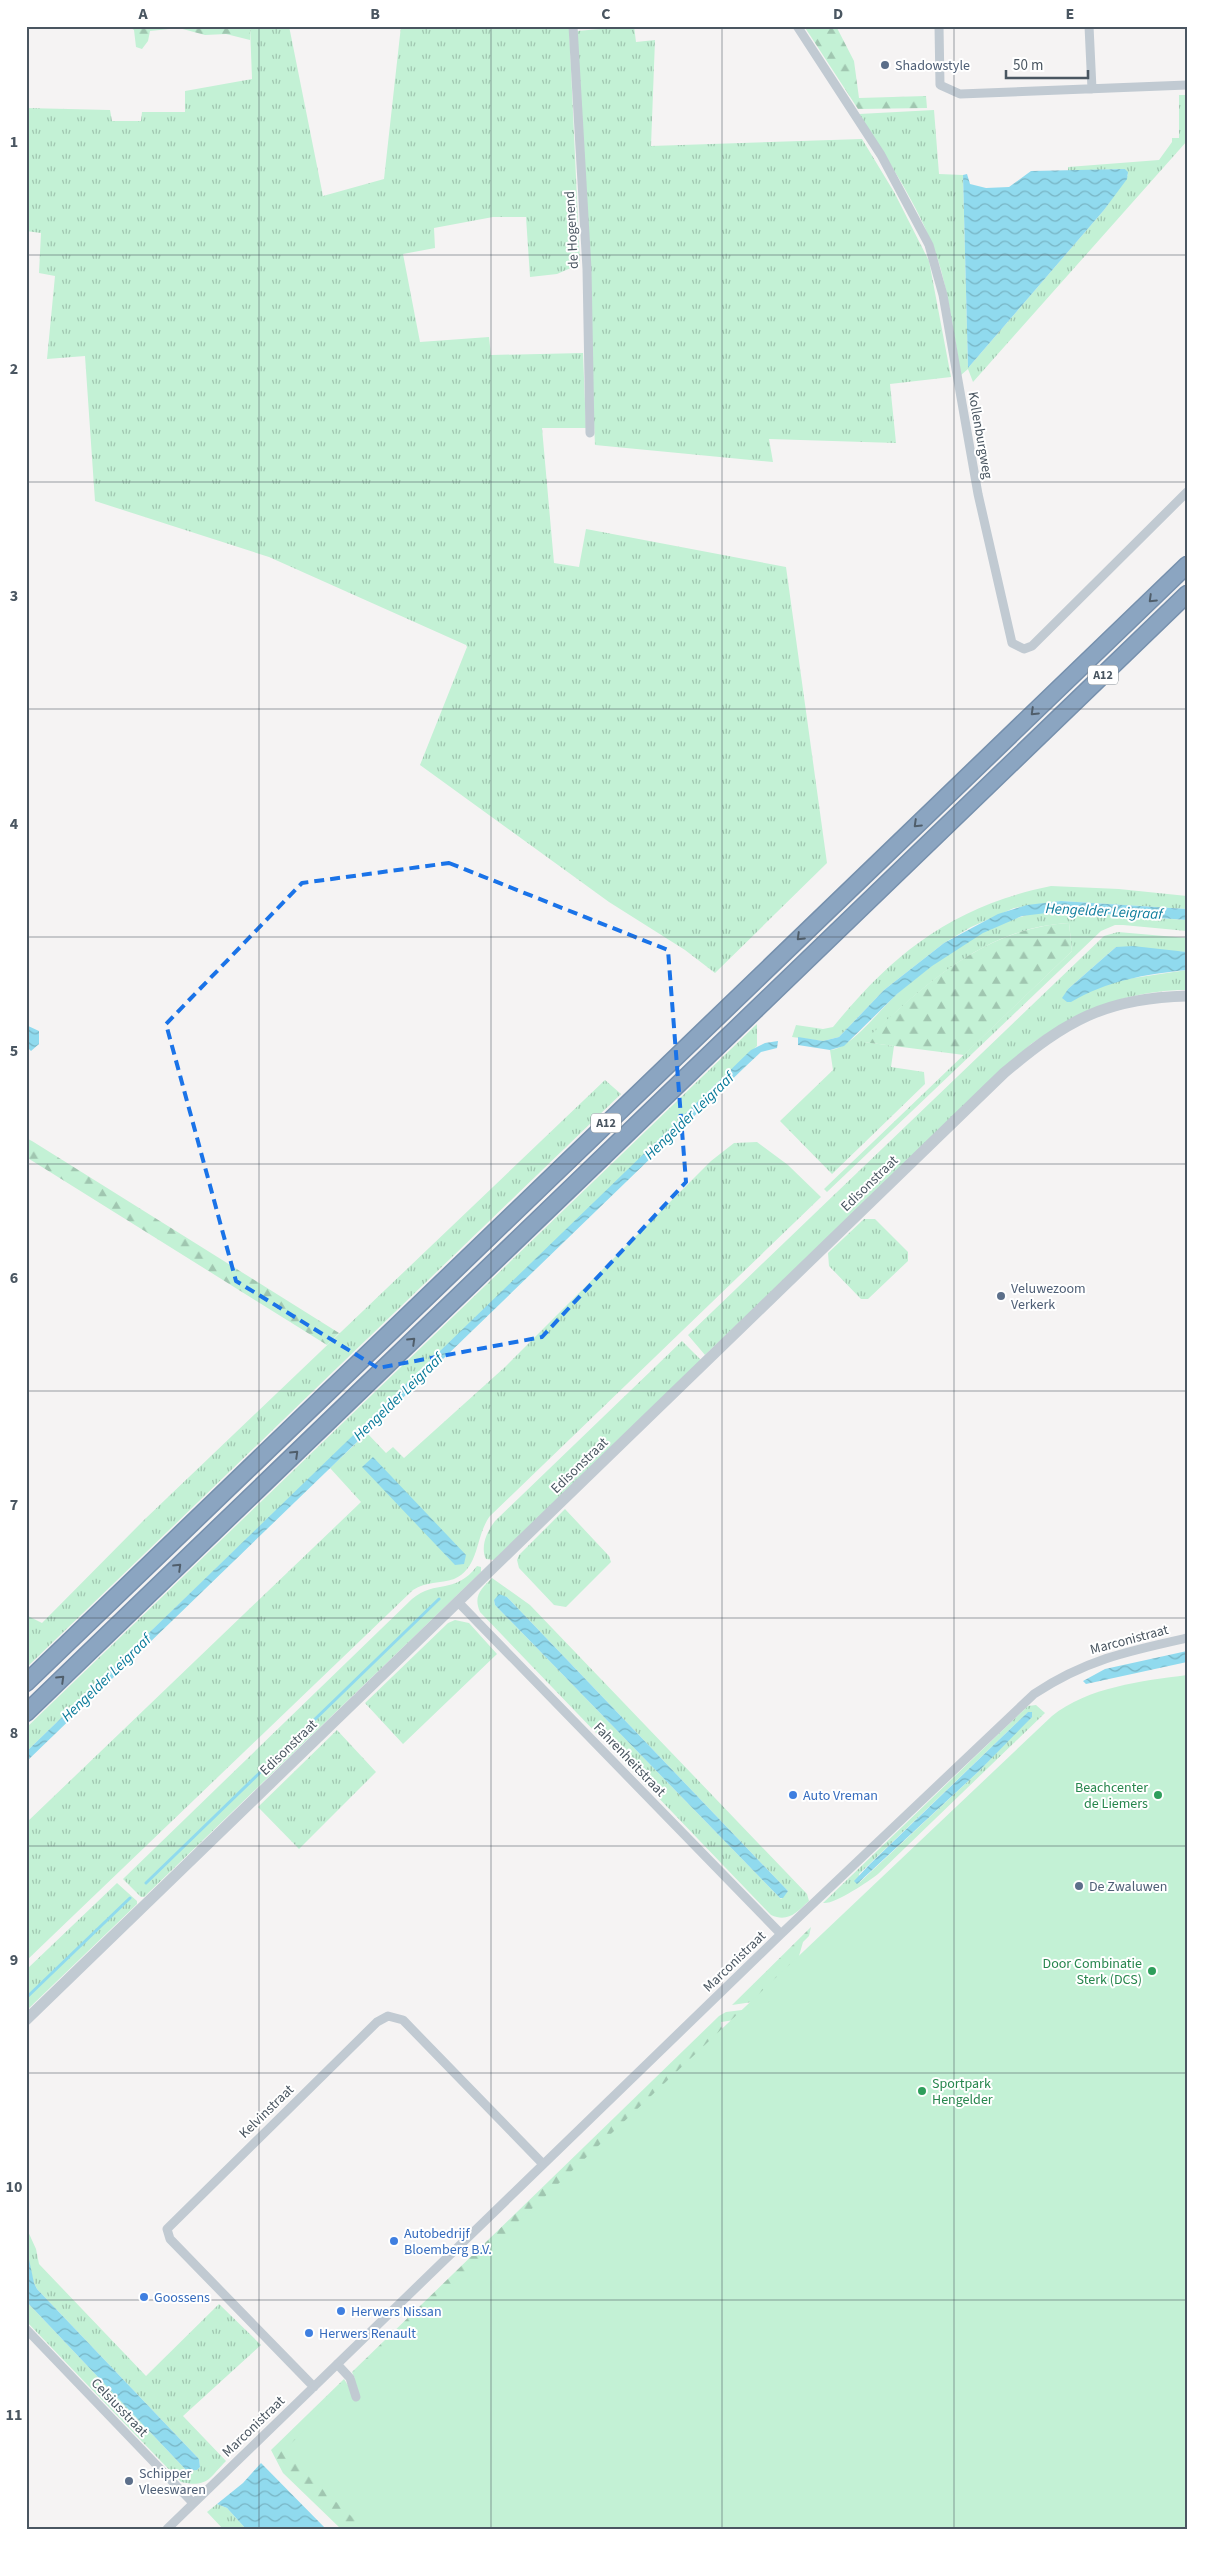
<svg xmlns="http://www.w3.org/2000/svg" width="1213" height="2555" font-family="'Source Sans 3',sans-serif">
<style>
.grass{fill:url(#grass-tufts);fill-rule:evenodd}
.forest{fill:url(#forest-firs)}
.green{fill:#c3f1d5}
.water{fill:url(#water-waves)}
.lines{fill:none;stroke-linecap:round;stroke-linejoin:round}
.stream{stroke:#90daee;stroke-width:3}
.motorway-casing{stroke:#7690ad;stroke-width:19}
.minor{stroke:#c1cad2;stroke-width:9}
.tertiary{stroke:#c1cad2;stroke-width:11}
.motorway{stroke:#8ba5c1;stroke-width:16}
.oneway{stroke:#505e6b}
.marked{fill:none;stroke:#1a73e8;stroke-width:4;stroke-dasharray:10 6;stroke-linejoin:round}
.grid{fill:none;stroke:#4a5661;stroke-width:1;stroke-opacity:0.55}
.service-dot{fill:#5c6f8a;stroke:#fff;stroke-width:2}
.shop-dot{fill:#3f7fe0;stroke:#fff;stroke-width:2}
.leisure-dot{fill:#2e9e5b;stroke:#fff;stroke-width:2}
.labels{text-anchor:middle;stroke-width:4;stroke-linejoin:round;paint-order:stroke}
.shield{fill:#fff;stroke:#808990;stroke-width:1}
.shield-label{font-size:12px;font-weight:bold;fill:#4a5661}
.service-label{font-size:14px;fill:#4e5e75;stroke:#fff;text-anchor:start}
.street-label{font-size:14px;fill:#4a5661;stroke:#fff}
.leisure-label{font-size:14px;fill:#27864d;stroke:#fff;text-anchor:end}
.shop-label{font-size:14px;fill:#366cbe;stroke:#fff;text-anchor:start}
.water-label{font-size:15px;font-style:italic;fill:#0c7c9b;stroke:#fff}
.neatline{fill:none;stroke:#4a5661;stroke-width:2}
.grid-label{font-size:16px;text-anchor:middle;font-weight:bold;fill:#4a5661}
</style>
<defs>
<pattern id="grass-tufts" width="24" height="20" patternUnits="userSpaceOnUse" patternTransform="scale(1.25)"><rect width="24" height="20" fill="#c3f1d5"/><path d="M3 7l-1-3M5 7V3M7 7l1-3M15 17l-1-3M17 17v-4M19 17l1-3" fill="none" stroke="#a0c6b0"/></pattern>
<pattern id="forest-firs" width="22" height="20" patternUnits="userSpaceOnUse" patternTransform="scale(1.25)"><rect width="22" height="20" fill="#c3f1d5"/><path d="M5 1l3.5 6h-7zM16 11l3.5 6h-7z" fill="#a0c6b0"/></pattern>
<pattern id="water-waves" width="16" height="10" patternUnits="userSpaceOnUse" patternTransform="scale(1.25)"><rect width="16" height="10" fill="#90daee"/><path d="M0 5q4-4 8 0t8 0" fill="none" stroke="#78b4c4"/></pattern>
</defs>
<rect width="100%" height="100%" fill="#f5f3f3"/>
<!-- grass -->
<path class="grass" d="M250,26H289L323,196L384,179L401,26H569L580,264L557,274L530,277L526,217H493L434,228L435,248L403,254L420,342L489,337L491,355L583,353L586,428H542L554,563L579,567L586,529L786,567L827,863L715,973L685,950L609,902L420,765L467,647L466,645L269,557L95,501L85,356L47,359L55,276L39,273L41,233L26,231V108L110,110L112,121H141L142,112H185V91L252,79Z
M634,26L636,42L655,40L651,146L862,139L894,192L929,261L951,377L890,384L896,443L769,439L773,462L595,445L577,31Z
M1179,95H1187V141L973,382L968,369L961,375C955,340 950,304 941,270C925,214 889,163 859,114L934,110L939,174L963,175L968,368L1104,210L1128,175L1125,169L1068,171V167L1159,160L1172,142V138H1179Z
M1051,886L1119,889L1187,896V909L1061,901L1014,908L971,927L944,943L884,990L839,1037L823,1041L792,1037L796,1025L823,1029L833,1027C895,951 954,906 1051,886Z
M1051,911L1187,920V931L1123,925H1115L1101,931L827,1192L824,1189L1072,951L1069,923C985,927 922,987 864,1042L894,1046L891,1067L924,1072L925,1084L832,1174L780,1121L833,1070L830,1050C850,1050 883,1006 899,992C942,956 993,916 1051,911Z
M1118,932L1187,938V952L1116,947L1068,989L1063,998L1120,980L1187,970V990C1128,990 1078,1011 1031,1044L705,1355L688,1335L1104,936Z
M757,1024V1046L26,1752V1728Z
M605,1080L621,1094L26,1668V1615L42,1623L144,1520Z
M757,1142L788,1165L821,1197L490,1516C475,1536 480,1568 454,1579C440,1584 426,1581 413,1590L26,1961V1823L361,1502L330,1468L367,1433L386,1453L393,1447L404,1458L505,1367L711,1161L734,1143Z
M864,1219H875L908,1252V1261L868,1299H861L829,1266L828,1253Z
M682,1341L701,1360L494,1560L486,1559C480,1547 487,1531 495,1521Z
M565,1509L609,1556L611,1562L566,1607L554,1605L519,1568L517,1560L519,1555Z
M477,1566L481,1567V1572L144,1897H141L123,1879L412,1599C436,1579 455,1595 477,1566Z
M492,1578L530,1605L807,1894L809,1901C797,1912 788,1923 771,1915L480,1612C473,1596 481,1589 492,1578ZM507,1597L788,1891L781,1899L495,1605L494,1600Z
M455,1620L469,1623L497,1654L403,1744L365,1703L448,1623Z
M1036,1705L1045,1713L878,1874C869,1881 834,1905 823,1903L1009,1724L1028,1706ZM1028,1712L1017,1731L978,1772L860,1882L859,1874Z
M337,1730L376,1772L299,1849L258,1807Z
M117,1883L137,1901V1904L26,2011V1970Z
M26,2227L36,2249L39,2264L146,2376L219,2304L261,2345L183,2416L226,2461C209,2478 208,2488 181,2482L26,2321V2301L187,2471L197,2470L200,2467L199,2459L37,2289C29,2274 26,2244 26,2227Z
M217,2504L227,2508L246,2529H223L207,2512Z"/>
<!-- forest -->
<path class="forest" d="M128,26H250V40L226,34L205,35L179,28L150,31L148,41L142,49L136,47L134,30Z
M804,26H836L854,61L859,98L926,96L927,108L858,109Z
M1069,923L1072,951L964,1055L863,1042C923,986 983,928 1069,923Z
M26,1138L32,1141L339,1333L327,1345L26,1157Z
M811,1927L809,1936L803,1942L797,1963L778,1998L732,2005Z
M804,2002V2010L721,2022L725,2059L356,2381L352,2372L719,2016L726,2012Z
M344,2379L349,2387L368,2529H341L283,2473L271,2450Z"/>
<!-- green -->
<path class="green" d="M1187,1675V2529H365L283,2452L365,2367L1052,1716C1088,1687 1142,1681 1187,1675Z"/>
<!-- water -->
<path class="water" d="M1125,169L1128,172L1127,179L1104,210L968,368L963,175L967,174L970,184L986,188L1009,187L1031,171Z
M1061,901L1187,909V920L1063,911L1022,916L983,933L932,966L897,994L844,1046L830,1050L798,1045V1037L823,1041L839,1037L884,990L944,943L998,914L1027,905Z
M1133,946L1187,952V970C1145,974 1107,981 1071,1002H1067L1062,998L1068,989L1116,947Z
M26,1025L39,1031V1044L31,1051L26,1046Z
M778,1041L777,1048L761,1052L746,1066L26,1762V1752L751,1050L765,1043Z
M373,1457L466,1555L464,1564L455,1565L362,1467Z
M499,1594L507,1597L788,1891L783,1898H780L495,1605L494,1600Z
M1187,1651V1662L1086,1684L1083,1681L1105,1669Z
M1028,1712H1032V1717L978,1772L857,1884L854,1881L870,1864Z
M26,2245L34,2283L37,2289L199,2459L200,2467L197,2470L187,2471L26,2301Z
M261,2463L326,2529H246L227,2508L217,2504L243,2483Z"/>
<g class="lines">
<!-- stream -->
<path class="stream" d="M146,1883L439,1599
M26,1998L130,1898"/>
<!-- motorway casing -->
<g class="motorway-casing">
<path id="motorway" d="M26,1683L1187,565
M26,1713L1187,594"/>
</g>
<!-- minor -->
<path class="minor" d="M573,26L587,269L590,433
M797,26L881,155L929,245L943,295L978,494L1012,643L1024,649L1032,646L1187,492
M939,26L940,85L960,94L1187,85
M1089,26L1092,89
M458,1602L781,1934
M26,2329L193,2503
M337,2364L350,2378L356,2397
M314,2387L170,2239L167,2229L377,2022L388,2016L403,2020L543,2164
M167,2529L781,1934L1034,1694C1085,1660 1128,1651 1187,1638"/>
<!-- tertiary -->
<path class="tertiary" d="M26,2020L1004,1073C1066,1021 1104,998 1187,996"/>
<!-- motorway -->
<use href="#motorway" class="motorway"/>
</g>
<!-- one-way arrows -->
<defs><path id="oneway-chevron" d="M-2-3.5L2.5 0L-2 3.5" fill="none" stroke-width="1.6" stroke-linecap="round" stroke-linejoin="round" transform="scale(1.25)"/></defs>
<g class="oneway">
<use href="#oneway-chevron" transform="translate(1152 599) rotate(136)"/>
<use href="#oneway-chevron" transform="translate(1034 712) rotate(136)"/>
<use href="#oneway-chevron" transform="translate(917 824) rotate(136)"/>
<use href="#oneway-chevron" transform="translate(800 937) rotate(136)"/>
<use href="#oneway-chevron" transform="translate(412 1341) rotate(-44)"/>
<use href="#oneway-chevron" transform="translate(295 1454) rotate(-44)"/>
<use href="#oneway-chevron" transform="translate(178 1567) rotate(-44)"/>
<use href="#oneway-chevron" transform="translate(61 1679) rotate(-44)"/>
</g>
<!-- marked area -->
<path class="marked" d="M449,863L668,950L686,1182L542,1337L378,1368L236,1281L166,1024L302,883Z"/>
<!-- grid -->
<path class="grid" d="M259,26V2529M491,26V2529M722,26V2529M954,26V2529M26,255H1187M26,482H1187M26,709H1187M26,937H1187M26,1164H1187M26,1391H1187M26,1618H1187M26,1846H1187M26,2073H1187M26,2300H1187"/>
<!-- markers -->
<g class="service-dot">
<circle cx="885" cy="65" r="5"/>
<circle cx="1001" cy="1296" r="5"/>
<circle cx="1079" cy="1886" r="5"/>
<circle cx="129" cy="2481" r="5"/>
</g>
<g class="shop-dot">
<circle cx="793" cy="1795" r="5"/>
<circle cx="394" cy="2241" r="5"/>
<circle cx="144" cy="2297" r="5"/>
<circle cx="341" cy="2311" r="5"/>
<circle cx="309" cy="2333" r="5"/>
</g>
<g class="leisure-dot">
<circle cx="1158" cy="1795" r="5"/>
<circle cx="1152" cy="1971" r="5"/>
<circle cx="922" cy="2091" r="5"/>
</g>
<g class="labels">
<!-- shield labels -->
<g class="shield">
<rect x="1088" y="665.5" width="30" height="19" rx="4"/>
<rect x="591" y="1113.5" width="30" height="19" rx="4"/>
</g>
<g class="shield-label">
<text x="1103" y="679">A12</text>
<text x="606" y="1127">A12</text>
</g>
<!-- service labels -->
<g class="service-label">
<text x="895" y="70">Shadowstyle</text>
<text x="1011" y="1293">Veluwezoom<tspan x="1011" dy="16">Verkerk</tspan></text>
<text x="1089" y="1891">De Zwaluwen</text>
<text x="139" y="2478">Schipper<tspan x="139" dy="16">Vleeswaren</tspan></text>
</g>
<!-- street labels -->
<g class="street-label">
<text transform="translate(571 230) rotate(-93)" y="5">de Hogenend</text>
<text transform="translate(981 435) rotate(80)" y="5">Kollenburgweg</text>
<text transform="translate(869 1183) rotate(-44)" y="5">Edisonstraat</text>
<text transform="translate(579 1465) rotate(-44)" y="5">Edisonstraat</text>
<text transform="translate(1129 1639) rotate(-15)" y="5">Marconistraat</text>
<text transform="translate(288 1747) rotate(-44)" y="5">Edisonstraat</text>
<text transform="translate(630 1759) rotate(46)" y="5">Fahrenheitstraat</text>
<text transform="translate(734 1961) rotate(-44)" y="5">Marconistraat</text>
<text transform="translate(266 2111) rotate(-44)" y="5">Kelvinstraat</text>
<text transform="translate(120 2407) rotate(46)" y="5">Celsiusstraat</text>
<text transform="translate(253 2426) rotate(-44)" y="5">Marconistraat</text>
</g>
<!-- leisure labels -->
<g class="leisure-label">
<text x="1148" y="1792">Beachcenter<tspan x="1148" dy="16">de Liemers</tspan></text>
<text x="1142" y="1968">Door Combinatie<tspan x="1142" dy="16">Sterk (DCS)</tspan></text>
<text x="932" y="2088" text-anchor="start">Sportpark<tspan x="932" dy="16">Hengelder</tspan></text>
</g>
<!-- shop labels -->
<g class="shop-label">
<text x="803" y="1800">Auto Vreman</text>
<text x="404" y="2238">Autobedrijf<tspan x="404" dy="16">Bloemberg B.V.</tspan></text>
<text x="154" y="2302">Goossens</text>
<text x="351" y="2316">Herwers Nissan</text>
<text x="319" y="2338">Herwers Renault</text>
</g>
<!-- water labels -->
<g class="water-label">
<text transform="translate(1104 911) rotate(3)" y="5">Hengelder Leigraaf</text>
<text transform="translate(689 1116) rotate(-44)" y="5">Hengelder Leigraaf</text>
<text transform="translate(398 1397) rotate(-44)" y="5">Hengelder Leigraaf</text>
<text transform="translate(106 1678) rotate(-44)" y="5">Hengelder Leigraaf</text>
</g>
</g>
<!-- border -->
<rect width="1213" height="2555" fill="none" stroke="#ffffff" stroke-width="55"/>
<!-- scale -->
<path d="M1006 70v8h82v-8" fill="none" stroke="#4a5661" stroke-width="2.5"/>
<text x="1013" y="70" font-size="15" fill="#4a5661" stroke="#ffffff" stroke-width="4" paint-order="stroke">50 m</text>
<rect x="28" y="28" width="1158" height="2500" class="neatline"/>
<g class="grid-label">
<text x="143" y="19">A</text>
<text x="375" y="19">B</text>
<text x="606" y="19">C</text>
<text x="838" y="19">D</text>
<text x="1070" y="19">E</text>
<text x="14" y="147">1</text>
<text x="14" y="374">2</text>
<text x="14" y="601">3</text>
<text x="14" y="829">4</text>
<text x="14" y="1056">5</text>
<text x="14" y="1283">6</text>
<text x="14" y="1510">7</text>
<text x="14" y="1738">8</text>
<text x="14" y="1965">9</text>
<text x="14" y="2192">10</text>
<text x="14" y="2420">11</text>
</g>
</svg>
